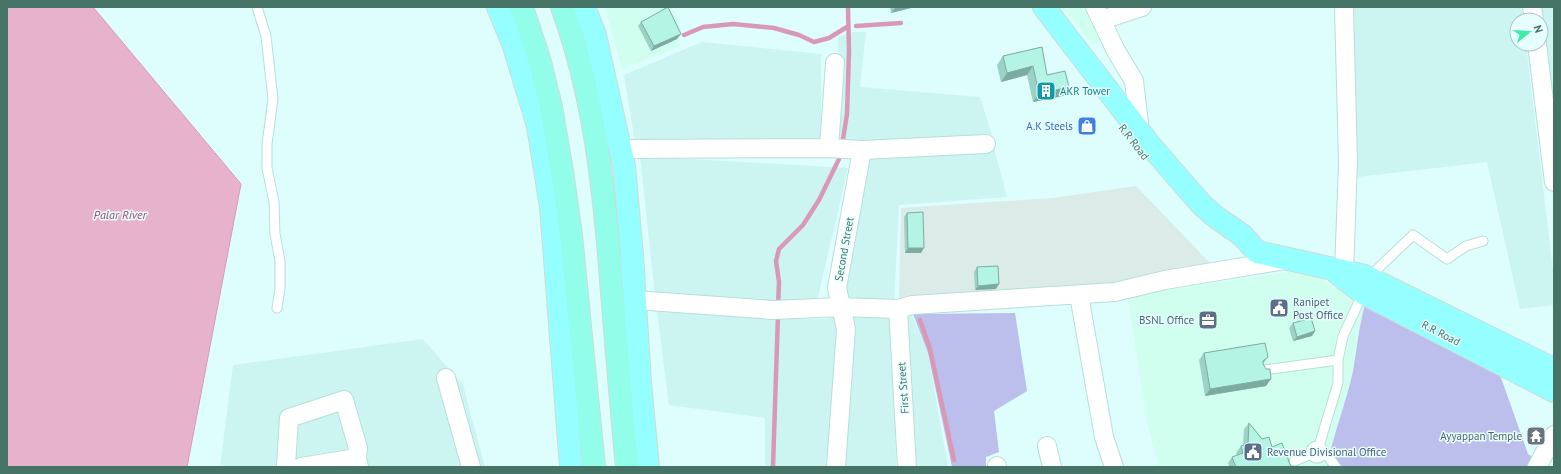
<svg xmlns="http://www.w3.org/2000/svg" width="1561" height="474" font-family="'PT Sans',sans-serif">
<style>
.residential{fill:#ccf5f1}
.commercial{fill:#d1ffef}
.industrial{fill:#dbebe8}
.green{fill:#bcbeeb}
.water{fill:#e7b2cc;stroke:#da98b7}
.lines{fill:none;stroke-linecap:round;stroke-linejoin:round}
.stream{stroke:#da98b7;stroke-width:4.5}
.service-casing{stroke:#b7dfd9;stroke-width:11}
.minor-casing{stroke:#b7dfd9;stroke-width:20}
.primary-casing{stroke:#cfdbd7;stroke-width:24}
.trunk-casing{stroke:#cfdbd7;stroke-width:24}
.service{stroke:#fff;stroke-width:9}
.minor{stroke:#fff;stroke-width:18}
.primary{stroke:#94fffe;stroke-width:22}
.trunk{stroke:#92fee9;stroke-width:22}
.wall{fill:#9bd2c5}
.shaded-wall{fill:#7eaba0}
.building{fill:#b4f4e5;stroke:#7eaba0}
.labels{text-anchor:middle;stroke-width:3;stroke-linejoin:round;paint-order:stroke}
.culture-label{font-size:11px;fill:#0d838f;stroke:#e6fffe;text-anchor:start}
.shop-label{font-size:11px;fill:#366cbe;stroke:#e6fffe;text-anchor:end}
.street-label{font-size:11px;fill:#457467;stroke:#e6fffe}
.service-label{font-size:11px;fill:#4e5e75;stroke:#e6fffe;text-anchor:start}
.worship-label{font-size:11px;fill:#5b616d;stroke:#e6fffe;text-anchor:end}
.water-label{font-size:12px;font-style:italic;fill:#9f466f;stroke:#e6fffe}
</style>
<rect width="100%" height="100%" fill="#defdfd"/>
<!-- residential -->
<path class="residential" d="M1353,7H1521L1523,20H1517V44H1526L1554,279V305L1520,309L1487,162L1358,177Z
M1540,7H1554L1553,135Z
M853,32H866L860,87L980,97L993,138L861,146L833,144L839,84L838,37Z
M702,42L821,54V140L635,142L624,75Z
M994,148L1007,197L899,205L894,304L844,299L866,154Z
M640,156L848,168L817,301L785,303L655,296Z
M657,311L752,318L828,319L836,316L839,331L830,467H765V418L669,405Z
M846,313L894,314L896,467H839Z
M902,313H911L928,353L948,467H911Z
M423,339L463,385L485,467H220L233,365Z"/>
<!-- commercial -->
<path class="commercial" d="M605,7H671L680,22L679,47L622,69Z
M1062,7H1088L1106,36L1093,45Z
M1303,270L1500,375L1528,454L1539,461L1536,467H1159L1148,426L1127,295Z"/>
<!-- industrial -->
<path class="industrial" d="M1136,186L1211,264L1112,288L899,302L901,208L1053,198Z"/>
<!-- green -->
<path class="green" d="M1365,304L1500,375L1528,454L1539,461L1536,467H1327C1333,434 1346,404 1353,371C1357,349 1359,326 1365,304Z
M1015,313L1027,391L994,411L999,452L986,457V467H952L928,353L913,314Z"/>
<!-- water -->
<path class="water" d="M7,7H93L241,184L187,467H7Z"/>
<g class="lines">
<!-- stream -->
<path class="stream" d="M856,26L901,23
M684,35L703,27L733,24L774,28L799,35L814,42L829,38L847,27
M843,139L847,114L849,51L848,7
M778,307L779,282L776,261L779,249L803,225L819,200L839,159
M920,320L930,349L954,460
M773,467L778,314"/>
<!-- service casing -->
<g class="service-casing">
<path id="service" d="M257,7L266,36L273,99L267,144V168L274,202L275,234L280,261V289L277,308
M1368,278L1413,235L1447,259L1466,246L1483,241
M1264,370L1338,360
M1311 452a6 6 0 1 1 12 0a6 6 0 1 1-12 0Z
M1319,446L1338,383V360L1343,336L1363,293
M1324,451L1336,467
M1294,461L1312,454"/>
</g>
<!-- minor casing -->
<g class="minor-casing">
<path id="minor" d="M1095,7L1116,51L1134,81L1140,132
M1532,7L1534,20
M1102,20L1142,7
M1537,44L1554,182
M829,148L835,63
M621,149L829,148L862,150L986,144
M1344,272L1348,163L1344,7
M1079,295L1104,437L1114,467
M635,300L773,310L841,307L898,309L912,305L1115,292L1165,280L1285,260
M898,309L907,467
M446,378L471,467
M1047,446L1052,467
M286,466L289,418L344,400L358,448L357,458L359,467
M997,466V467
M301,467L357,458
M836,467L846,329L837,288L862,150
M1537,467L1554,435"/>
</g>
<!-- primary casing -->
<g class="primary-casing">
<path id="primary" d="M498,7L514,46L538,126L551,207L571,467
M584,7L595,35L624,166L632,255L640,383L648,467
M1044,7L1149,144L1187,188L1203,206L1217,218L1242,235L1257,252L1365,276L1547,366L1554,367
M1337,273L1363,293L1554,391"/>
</g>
<!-- trunk casing -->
<g class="trunk-casing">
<path id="trunk" d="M522,7L540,62L551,107L562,171L571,235L594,467
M562,7C594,94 604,188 611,280C616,342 621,405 627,467"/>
</g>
<!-- service -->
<use href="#service" class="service"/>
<!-- minor -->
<use href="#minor" class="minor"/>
<!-- primary -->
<use href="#primary" class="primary"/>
<!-- trunk -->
<use href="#trunk" class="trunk"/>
</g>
<!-- wall -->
<path class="wall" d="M890,7H915L891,13Z
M641,22L677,39L651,51L638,26Z
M1042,47L1047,75L1069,87L1063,96L1033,102L1027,75L1001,82L997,65L1003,56Z
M907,213L921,253H905L904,217Z
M977,267L996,289L975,290L974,272Z
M1293,323L1315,331L1312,336L1293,341L1289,328Z
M1204,353L1268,357L1263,364L1266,386L1205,396L1199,360Z
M1249,423L1262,439L1272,447L1291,467H1229L1228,463L1232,457L1237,455L1236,453L1241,446L1243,445L1244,429Z"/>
<!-- shaded-wall -->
<path class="shaded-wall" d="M896,7H915L891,13Z
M681,34L677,39L651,51L654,46Z
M1033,66L1027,75L1001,82L1007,73Z
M1069,87L1063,96L1033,102L1039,94Z
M908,248H924L921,253H905Z
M999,284L996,289L975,290L978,286Z
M1315,331L1312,336L1293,341L1297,337Z
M1271,379L1266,386L1205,396L1210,389Z"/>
<!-- building -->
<path class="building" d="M668,7L681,34L654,46L641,22Z
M1042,47L1047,75L1065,71L1069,87L1039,94L1033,66L1007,73L1003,56Z
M923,212L924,248H908L907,213Z
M998,266L999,284L978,286L977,267Z
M1311,318L1315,331L1297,337L1293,323Z
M1265,343L1268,357L1263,361V364L1266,369H1270L1271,379L1210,389L1204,353Z
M1249,423L1262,439L1269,437L1272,447L1282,443L1291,467H1236L1232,457L1243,453L1241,446L1248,444Z"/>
<!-- icons -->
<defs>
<g id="building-square" transform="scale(1)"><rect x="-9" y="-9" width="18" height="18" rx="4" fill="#0f9aa8" stroke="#e6fffe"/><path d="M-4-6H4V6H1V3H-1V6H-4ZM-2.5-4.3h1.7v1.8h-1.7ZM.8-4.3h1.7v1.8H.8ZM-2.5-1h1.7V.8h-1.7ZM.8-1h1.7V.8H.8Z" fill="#fff"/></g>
<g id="shop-square" transform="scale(1)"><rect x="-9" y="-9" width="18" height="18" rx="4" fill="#3f7fe0" stroke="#e6fffe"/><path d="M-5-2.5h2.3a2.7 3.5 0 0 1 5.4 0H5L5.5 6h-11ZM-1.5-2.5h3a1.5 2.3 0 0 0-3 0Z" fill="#fff"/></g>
<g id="civic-square" transform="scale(1)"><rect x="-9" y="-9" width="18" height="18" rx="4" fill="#5c6f8a" stroke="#e6fffe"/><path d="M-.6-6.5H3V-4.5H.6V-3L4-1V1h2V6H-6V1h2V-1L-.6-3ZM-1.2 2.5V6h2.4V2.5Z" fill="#fff"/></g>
<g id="office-square" transform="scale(1)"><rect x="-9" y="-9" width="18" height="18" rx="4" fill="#5c6f8a" stroke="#e6fffe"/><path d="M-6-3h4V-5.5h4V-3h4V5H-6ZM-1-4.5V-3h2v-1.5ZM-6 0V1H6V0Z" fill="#fff"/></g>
<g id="temple-square" transform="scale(1)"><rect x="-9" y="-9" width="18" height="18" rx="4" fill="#6b7280" stroke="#e6fffe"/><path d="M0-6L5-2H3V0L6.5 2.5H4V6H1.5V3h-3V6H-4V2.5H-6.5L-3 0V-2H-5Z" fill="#fff"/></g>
</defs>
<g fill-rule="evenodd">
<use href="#building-square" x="1046" y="91"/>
<use href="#shop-square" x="1087" y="126"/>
<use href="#civic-square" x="1279" y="308"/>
<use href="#office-square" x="1208" y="320"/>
<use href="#temple-square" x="1536" y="436"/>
<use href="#civic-square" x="1253" y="452"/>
</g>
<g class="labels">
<!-- culture labels -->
<g class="culture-label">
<text x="1060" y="95">AKR Tower</text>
</g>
<!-- shop labels -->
<g class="shop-label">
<text x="1073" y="130">A.K Steels</text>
</g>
<!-- street labels -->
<g class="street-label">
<text transform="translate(1134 142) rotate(52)" y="4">R.R Road</text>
<text transform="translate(844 249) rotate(-80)" y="4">Second Street</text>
<text transform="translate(1441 333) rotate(27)" y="4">R.R Road</text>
<text transform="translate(903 388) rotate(-94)" y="4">First Street</text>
</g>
<!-- service labels -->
<g class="service-label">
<text x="1293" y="306">Ranipet<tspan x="1293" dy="13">Post Office</tspan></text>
<text x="1194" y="324" text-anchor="end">BSNL Office</text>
<text x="1267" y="456">Revenue Divisional Office</text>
</g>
<!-- worship labels -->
<g class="worship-label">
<text x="1522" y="440">Ayyappan Temple</text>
</g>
<!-- water labels -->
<g class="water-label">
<text x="120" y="219">Palar River</text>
</g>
</g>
<!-- border -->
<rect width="1561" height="474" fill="none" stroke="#457467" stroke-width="16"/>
<!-- north arrow -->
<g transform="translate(1529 32) rotate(72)"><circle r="19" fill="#e6fffe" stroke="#a6c7c2"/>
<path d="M0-3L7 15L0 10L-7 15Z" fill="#3befa5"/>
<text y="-6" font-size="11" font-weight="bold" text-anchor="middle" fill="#457467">N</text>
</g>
</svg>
